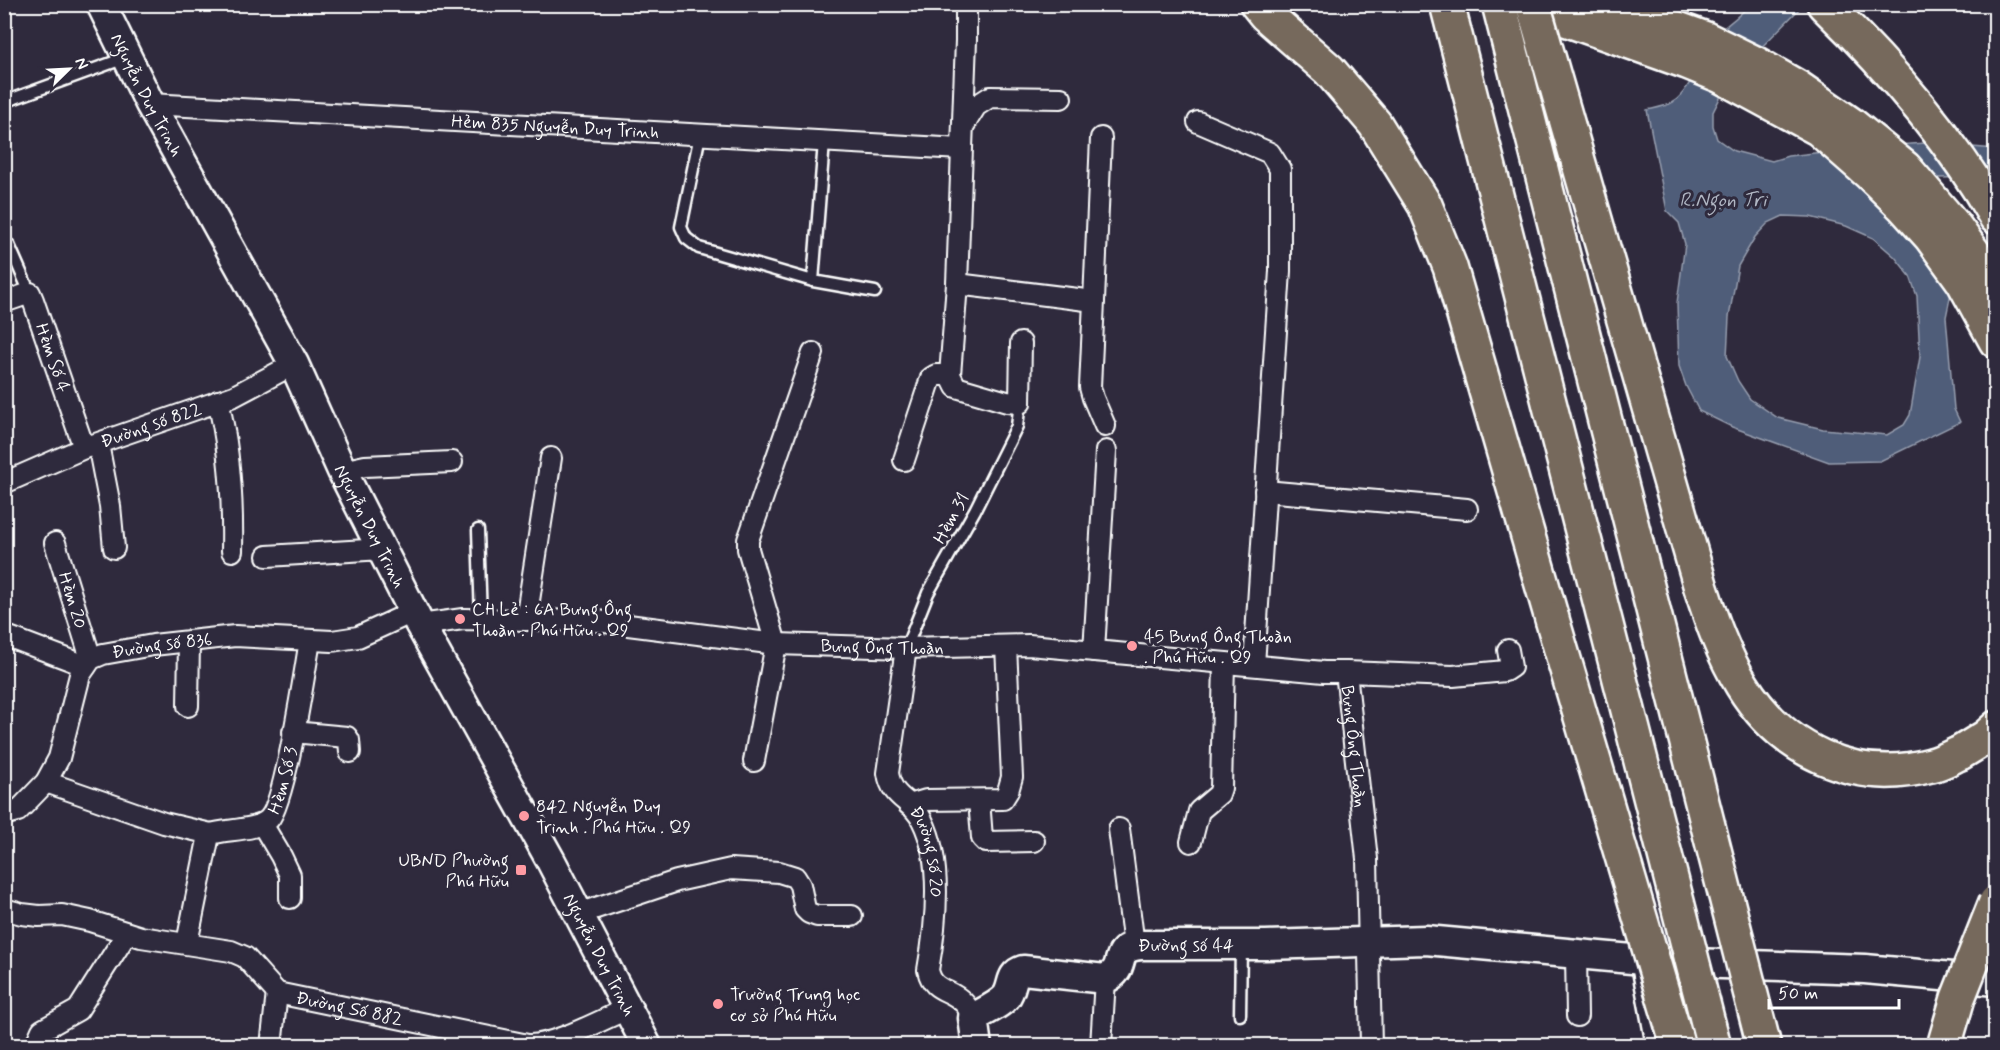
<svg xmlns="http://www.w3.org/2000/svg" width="2000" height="1050" font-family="Mynerve,sans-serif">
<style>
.water{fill:#505d79;stroke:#969eaf;stroke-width:1.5;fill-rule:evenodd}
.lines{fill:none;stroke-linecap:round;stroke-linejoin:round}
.lane-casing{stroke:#fff;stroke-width:15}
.street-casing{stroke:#fff;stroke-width:24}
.secondary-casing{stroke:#fff;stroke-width:33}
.highway-casing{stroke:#fff;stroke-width:38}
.lane{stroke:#2f2a3d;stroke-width:10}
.street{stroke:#2f2a3d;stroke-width:20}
.secondary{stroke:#2f2a3d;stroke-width:28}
.highway{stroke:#76695c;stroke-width:33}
.highway-bridge-casing{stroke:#fff;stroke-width:38;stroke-linecap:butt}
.highway-bridge{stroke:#76695c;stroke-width:33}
.poi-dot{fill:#ff9aa2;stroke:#2f2a3d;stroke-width:2}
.labels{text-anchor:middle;stroke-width:6;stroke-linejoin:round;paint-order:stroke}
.street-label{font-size:18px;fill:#fff;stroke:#2f2a3d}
.poi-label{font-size:18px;fill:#fff;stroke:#2f2a3d;text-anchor:start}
.water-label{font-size:20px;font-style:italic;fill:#b0b6c3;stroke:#2f2a3d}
</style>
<rect width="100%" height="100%" fill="#2f2a3d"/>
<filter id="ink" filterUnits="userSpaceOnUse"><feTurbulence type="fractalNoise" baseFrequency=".0167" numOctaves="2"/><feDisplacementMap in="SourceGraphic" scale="12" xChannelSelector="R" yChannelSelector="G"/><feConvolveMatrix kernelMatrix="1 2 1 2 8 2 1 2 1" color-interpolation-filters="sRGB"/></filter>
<g filter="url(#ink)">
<!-- water -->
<path class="water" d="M1749,5H1803L1748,61L1721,96L1713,112V126L1717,139L1734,151L1772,161L1788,156L1867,147L1926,143L1995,149V177L1935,178L1952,288L1946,317L1954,409L1960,422L1880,461L1829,462L1732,427L1699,411L1686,386L1679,366L1677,303L1685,244L1679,223L1667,211L1647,110C1656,108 1665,107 1673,102C1690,92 1701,56 1712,40C1720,28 1739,18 1749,5ZM1783,216L1810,217L1846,226L1873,238L1895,257L1910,276L1917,296L1920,357L1910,415L1904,425L1887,435L1823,429L1778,418L1750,399L1738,381L1727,356L1729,317L1738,266L1755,237L1768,223Z"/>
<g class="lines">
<!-- lane casing -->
<g class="lane-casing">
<path id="lane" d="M4,102L125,58
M700,135L681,227L686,238L699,248L813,281
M824,142L813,281L875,292
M9,245L30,293
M478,530L481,619
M906,648L928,593L975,510L1017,426L1020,403
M1636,960L1652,1046
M1240,1015L1241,945"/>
</g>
<!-- street casing -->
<g class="street-casing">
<g id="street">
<path d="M966,4V40L957,284L950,375L956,387L1007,402L1020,403L1021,343"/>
<path id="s1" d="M150,104L961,149"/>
<path d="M1198,122L1270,153L1280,169V271L1254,665"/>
<path d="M963,127L976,106L990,97L1061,98"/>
<path d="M957,284L1094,301L1101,138"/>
<path d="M1094,301L1090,387L1093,398L1105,426"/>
<path id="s2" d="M4,302L30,293L33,300L84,448"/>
<path d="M218,401C230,450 233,501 232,551"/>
<path d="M98,444L110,506L114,548"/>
<path d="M904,460L931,378L936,375H950"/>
<path d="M342,471L365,466L452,462"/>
<path id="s3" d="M4,483L84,448L234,396L294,364"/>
<path d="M1265,491L1467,509"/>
<path id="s4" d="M55,543L91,659"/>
<path d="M267,556L383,549"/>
<path d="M526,620L551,458"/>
<path id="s5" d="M420,625L463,619L597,621L776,644L906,648L1029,645L1324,672H1346L1367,859L1371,1046"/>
<path d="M4,635L86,666"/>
<path id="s6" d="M906,648L888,773C892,800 912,799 922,820C943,861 936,926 928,970C933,993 950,988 963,1002C968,1006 970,1013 973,1018"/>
<path d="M1094,651L1106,451"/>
<path d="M1346,672L1453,676L1505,671L1511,667L1508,650"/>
<path d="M188,706L189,642"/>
<path d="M293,732L347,737L349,740L350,752"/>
<path d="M754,761L776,644L748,549V540L813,353"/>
<path d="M46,782L164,823L211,834"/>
<path d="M979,800L982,838L986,842L1034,841"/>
<path d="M909,805L926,800L1003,799L1008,791L1012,777L1006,646"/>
<path id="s7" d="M4,815L18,811L46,782L59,758L80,675L91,659L103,654L153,645L235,636L332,641L358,637L415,611"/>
<path d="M262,824L281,856L290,875V898"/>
<path d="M1119,829L1134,945"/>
<path d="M1191,842L1199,811L1219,794L1221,788L1224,663"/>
<path d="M4,909L22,914L39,916L62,915L90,921L141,937L231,951L245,957L277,993"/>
<path d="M578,914L677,881L731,869L779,872L795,877L800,885L805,909L809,913L817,916H852"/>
<path id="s8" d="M187,943L208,840L211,834C227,829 257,831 269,819C285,802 305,671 310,640"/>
<path d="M1576,954L1577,1016"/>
<path id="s9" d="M277,993L528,1045C554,1046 601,1020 627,1009"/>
<path d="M35,1046L42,1030L78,1010L127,933"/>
<path d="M271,1046L277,993"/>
<path d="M1101,1046L1105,979"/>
</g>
</g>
<!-- secondary casing -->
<g class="secondary-casing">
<g id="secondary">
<path id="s10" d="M101,4L150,104L294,364L342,471L420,625L551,861L647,1046"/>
<path id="s11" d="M977,1046L973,1018C983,1012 998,1006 1006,997C1014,987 1009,974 1023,970L1105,979C1130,968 1109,948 1141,945H1266L1426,940L1664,962L1865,969L1996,981"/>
</g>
</g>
<!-- highway casing -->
<g class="highway-casing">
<path id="highway" d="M1257,4L1265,14L1329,70L1375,124L1425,205L1450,267L1552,619
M1523,4L1687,62L1721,76L1819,129L1868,172L1904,207L1931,237L1963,281L1996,341
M1608,4L1706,39L1755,63L1797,87L1852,125L1905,168L1953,224L1996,284
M1824,4C1889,67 1951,138 1996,217
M1960,753L1986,737L1996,728"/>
</g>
<!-- lane -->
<use href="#lane" class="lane"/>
<!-- street -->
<use href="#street" class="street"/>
<!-- secondary -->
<use href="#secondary" class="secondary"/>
<!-- highway -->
<use href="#highway" class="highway"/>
<!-- highway-bridge casing -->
<g class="highway-bridge-casing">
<path id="highway-bridge" d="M1447,4L1714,1046
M1499,4L1764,1046
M1533,4L1701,588C1712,622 1723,654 1742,685C1782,750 1855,786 1931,765C1941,763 1951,757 1960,753
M1552,619L1678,1046
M1944,1046L1958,998L1996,902"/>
</g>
<!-- highway-bridge -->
<use href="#highway-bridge" class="highway-bridge"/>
</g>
</g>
<!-- markers -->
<g class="poi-dot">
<circle cx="460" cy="619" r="6"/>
<circle cx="1132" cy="646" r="6"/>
<circle cx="524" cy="816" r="6"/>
<rect x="515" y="864" width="12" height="12" rx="3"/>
<circle cx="718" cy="1004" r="6"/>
</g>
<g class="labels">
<!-- street labels -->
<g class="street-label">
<text dy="6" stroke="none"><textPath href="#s10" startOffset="102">Nguyễn Duy Trinh</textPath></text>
<text dy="6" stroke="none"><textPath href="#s1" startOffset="406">Hẻm 835 Nguyễn Duy Trinh</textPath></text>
<text dy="6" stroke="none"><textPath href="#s2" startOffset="96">Hèm Số 4</textPath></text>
<text dy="6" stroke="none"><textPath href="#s3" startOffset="158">Đường số 822</textPath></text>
<text transform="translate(951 518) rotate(-61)" y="6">Hèm 31</text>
<text dy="6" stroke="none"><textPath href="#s10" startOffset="588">Nguyễn Duy Trinh</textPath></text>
<text dy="6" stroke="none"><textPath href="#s4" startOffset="60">Hèm 20</textPath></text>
<text dy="6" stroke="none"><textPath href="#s7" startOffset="260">Đường số 836</textPath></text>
<text dy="6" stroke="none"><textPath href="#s5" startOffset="464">Bưng Ông Thoàn</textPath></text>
<text dy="6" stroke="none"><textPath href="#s5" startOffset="1004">Bưng Ông Thoàn</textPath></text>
<text dy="6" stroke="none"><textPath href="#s8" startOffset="214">Hèm Số 3</textPath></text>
<text dy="6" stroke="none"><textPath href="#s6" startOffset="218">Đường số 20</textPath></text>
<text dy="6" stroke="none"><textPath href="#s11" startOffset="282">Đường số 44</textPath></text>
<text dy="6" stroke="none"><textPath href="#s10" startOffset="1074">Nguyễn Duy Trinh</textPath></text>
<text dy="6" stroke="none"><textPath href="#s9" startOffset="74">Đường Số 882</textPath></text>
</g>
<!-- poi labels -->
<g class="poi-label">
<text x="472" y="615">CH Lẻ : 6A Bưng Ông<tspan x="472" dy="21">Thoàn . Phú Hữu . Q9</tspan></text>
<text x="1144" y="642">45 Bưng Ông Thoàn<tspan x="1144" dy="21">. Phú Hữu . Q9</tspan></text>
<text x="536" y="812">842 Nguyễn Duy<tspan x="536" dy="21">Trinh . Phú Hữu . Q9</tspan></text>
<text x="509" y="866" text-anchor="end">UBND Phường<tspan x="509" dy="21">Phú Hữu</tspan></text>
<text x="730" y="1000">Trường Trung học<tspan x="730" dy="21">cơ sở Phú Hữu</tspan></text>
</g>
<!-- water labels -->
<g class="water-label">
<text x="1723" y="206">R.Ngọn Tri</text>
</g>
</g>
<!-- margin -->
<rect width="2000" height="1050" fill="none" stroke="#2f2a3d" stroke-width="24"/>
<rect x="12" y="12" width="1976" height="1026" fill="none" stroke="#fff" stroke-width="2" filter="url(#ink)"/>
<!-- north arrow -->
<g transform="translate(69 69) rotate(66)" stroke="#2f2a3d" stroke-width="4.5" paint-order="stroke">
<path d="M0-4.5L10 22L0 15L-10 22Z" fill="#ffffff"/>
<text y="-9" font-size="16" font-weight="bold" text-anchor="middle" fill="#ffffff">N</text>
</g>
<!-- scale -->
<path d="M1769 999v9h130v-9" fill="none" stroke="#ffffff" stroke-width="3"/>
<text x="1778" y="999" font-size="18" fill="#ffffff" stroke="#2f2a3d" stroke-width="4.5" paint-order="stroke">50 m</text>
</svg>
